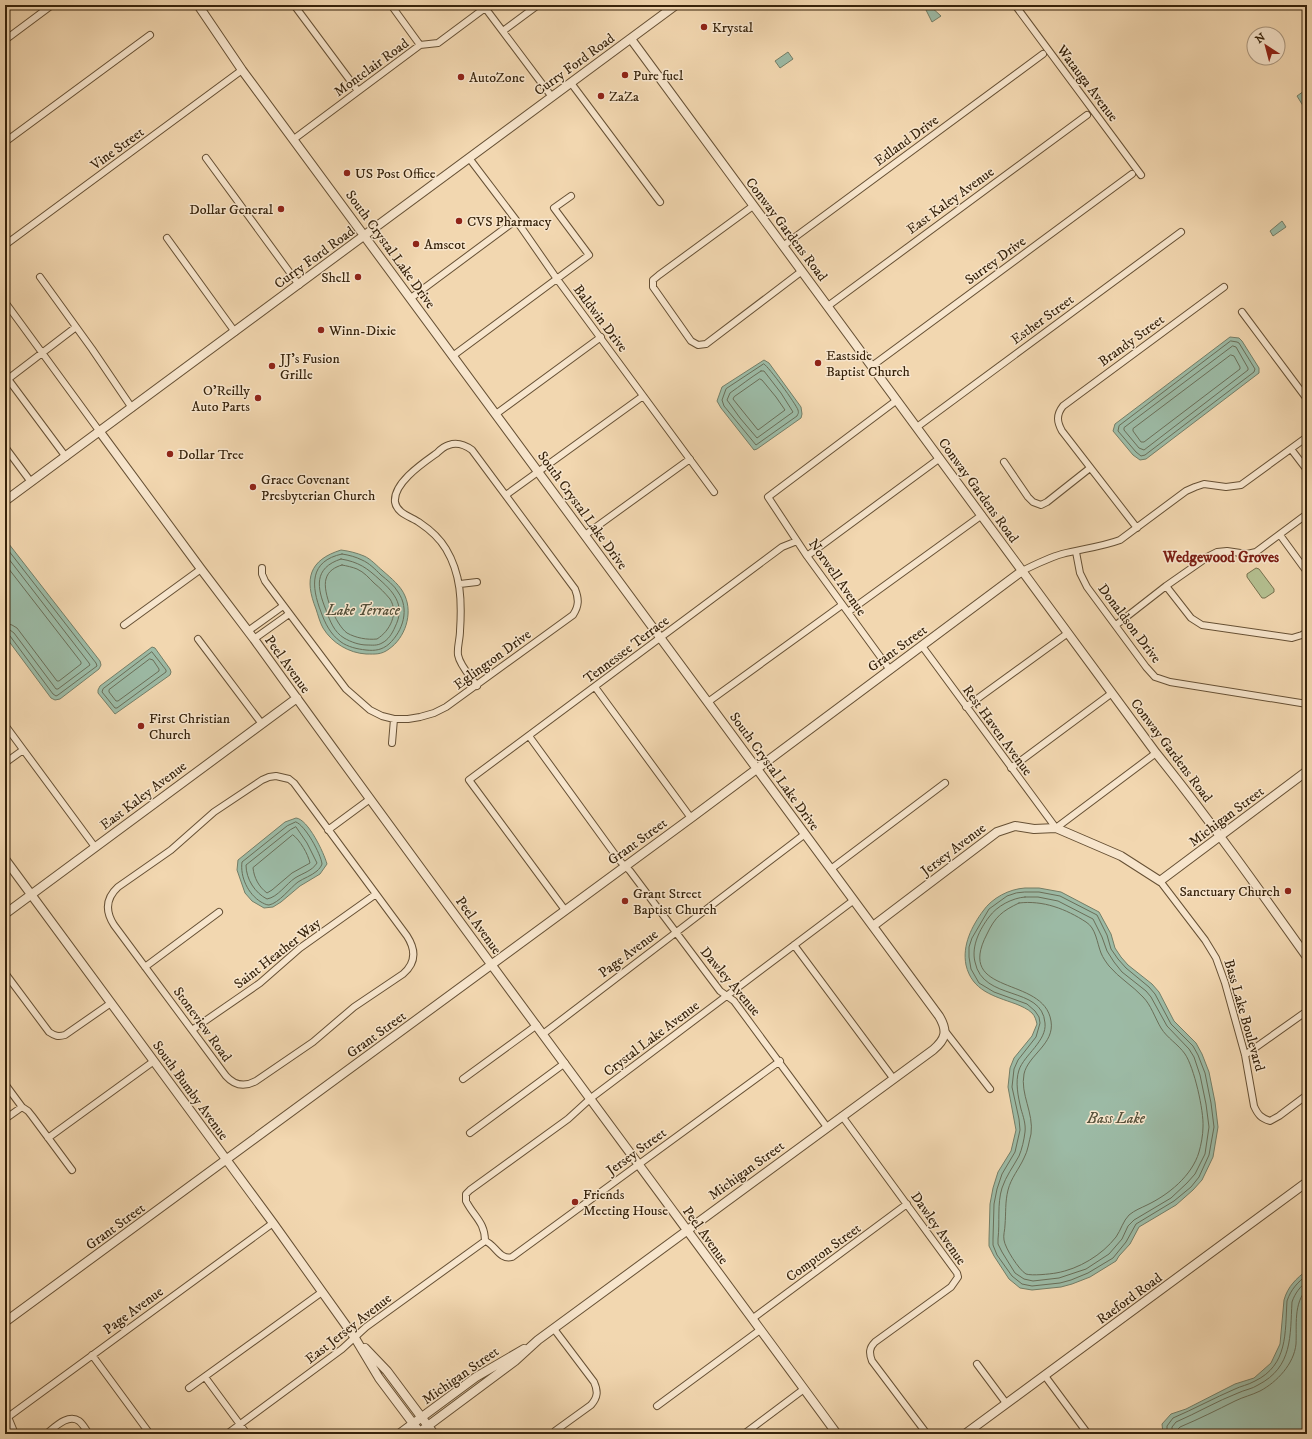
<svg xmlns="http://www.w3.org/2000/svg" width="1312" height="1439" font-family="'IM FELL DW Pica',serif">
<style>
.green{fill:#b4bf90;stroke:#76714e}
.water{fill:#9cbaa5;stroke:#747e67}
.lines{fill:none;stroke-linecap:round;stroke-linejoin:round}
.shore{stroke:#6a6e58;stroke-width:1}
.minor-casing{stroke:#665034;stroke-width:8}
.tertiary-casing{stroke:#665034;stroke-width:10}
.minor{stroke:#f7e5cc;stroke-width:6}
.tertiary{stroke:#f7e5cc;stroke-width:8}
.poi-dot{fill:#8f2418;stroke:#f7e5cc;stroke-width:1.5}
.labels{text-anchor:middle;stroke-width:3;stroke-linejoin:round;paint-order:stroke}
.poi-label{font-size:14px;fill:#37230b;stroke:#f7e5cc;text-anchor:start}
.street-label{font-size:14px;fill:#37230b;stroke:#f7e5cc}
.neighbourhood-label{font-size:15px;font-weight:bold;fill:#7a1f14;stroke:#f7e5cc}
.water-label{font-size:15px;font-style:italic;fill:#555039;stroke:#f7e5cc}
</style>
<rect width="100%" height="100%" fill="#f2d7b0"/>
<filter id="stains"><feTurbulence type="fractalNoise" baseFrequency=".005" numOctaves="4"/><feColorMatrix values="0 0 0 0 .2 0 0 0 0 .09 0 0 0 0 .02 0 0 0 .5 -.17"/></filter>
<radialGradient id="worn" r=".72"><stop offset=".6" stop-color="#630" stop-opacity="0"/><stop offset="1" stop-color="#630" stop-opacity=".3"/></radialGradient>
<!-- green -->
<path class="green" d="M1256,568L1259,569L1274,589V592L1265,598H1262L1247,577V574Z"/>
<!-- water -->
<path class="water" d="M929,5L941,16L932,22L925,8Z
M788,52L793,59L780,68L775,61Z
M1304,91L1307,94V108L1305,109L1297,96Z
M1282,221L1286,227L1273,236L1270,231Z
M1230,337L1239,338L1242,341L1259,368V373L1146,459L1140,460L1133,455L1113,431L1115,424Z
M764,360L769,363L801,407L802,414L801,418L757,449L754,450L721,408L717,401L722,387Z
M5,539L100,661L101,665L99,669L60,699L55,700L51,698L5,636Z
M341,550C349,551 357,553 364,556C371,559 377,566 383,571C391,578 401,586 405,596C413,614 405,638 389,649C381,655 375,654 366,654C349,653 332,643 323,628C320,623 318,615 316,609C304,579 309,560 341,550Z
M152,647L155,648L170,669L171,672L170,675L115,714L98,693V690L100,686Z
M296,818C308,819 324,853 327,864L320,874L300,886L281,902L273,907L264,908L252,901L245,893L237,870L238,860L285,822Z
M1025,888H1039L1061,892L1099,912L1111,934L1115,948L1121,957L1128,965L1152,984L1159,992L1174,1021L1196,1043L1202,1054L1209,1072L1215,1102L1218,1127L1213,1157L1202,1180L1193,1190L1176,1205L1139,1227L1130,1244L1119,1256L1116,1261L1090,1277L1072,1284L1061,1287L1032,1290L1020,1288L1009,1279L994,1256L989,1246V1239L990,1204L993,1188L998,1172L1011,1151L1016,1130L1008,1087L1010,1068L1014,1058L1032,1036L1037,1024C1036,1020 1035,1016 1032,1013C1028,1009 1021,1006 1016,1004C994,996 972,991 966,965C962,945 972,926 983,911C992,898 1009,889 1025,888Z
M1307,1270V1426L1297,1434H1163L1162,1424L1171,1414L1186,1409L1235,1384L1254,1378L1271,1363L1280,1344L1284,1300C1288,1286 1296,1279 1307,1270Z"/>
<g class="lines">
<!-- shore -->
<path class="shore" d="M1231,341L1237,342L1239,343L1255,369L1254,372L1145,455L1141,456L1136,452L1118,431L1119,426Z
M1233,346L1236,347L1248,368V370L1144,450L1139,448L1124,430V428Z
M1231,355L1234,356L1240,367V369L1144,442H1141L1133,431V429Z
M764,364C769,367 796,404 798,410C799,414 798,413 797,416L756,445L724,406L722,400L726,389Z
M761,371H764L781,393L793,412L757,438L740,418L727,400L730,393C740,386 750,378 761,371Z
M760,379L762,380L776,397L785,410L758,430L733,399L734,397Z
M5,546L96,663L97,666L58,695L56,696L53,694L10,636L5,634
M5,554L89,663L90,665L58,689H56L14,633L10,630L5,629
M342,554C349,555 356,557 362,560C369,563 375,569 381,575C387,580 394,585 398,592C410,609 403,631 389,644C382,650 375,651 366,650C357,649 348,647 341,642C330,634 325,623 321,612C311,586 309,561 342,554Z
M341,559C359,562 367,568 380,580C396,594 405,607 395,627C392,634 388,640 382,643C377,646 372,645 367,645C359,645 351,642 344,638C334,632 330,621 326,610C317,588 313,568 341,559Z
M5,564L81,662V664L59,681H57L17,628L12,625L5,623
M342,565C347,566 352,567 357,569C364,572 369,578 374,583C380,588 385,593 390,599C399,613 390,631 377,639C367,640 356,638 347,633C336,625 322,592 326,579C328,571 335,567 342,565Z
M152,652L166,670V672L117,708H115L102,692L103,689Z
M150,659L153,660L159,669V671L118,701H116L109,692V690Z
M296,822C305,825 321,854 322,864C321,867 319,869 317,871C311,876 304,878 298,882C290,888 279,903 269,905C266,905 263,903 261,902C248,894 240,877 242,862L287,826Z
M296,827L307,843L317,863C312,871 303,873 295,878C286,884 278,897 267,899C255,893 246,879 246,865L290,830Z
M293,835C300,840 308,854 310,863L292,873L272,890L267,893C259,887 254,878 253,868Z
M1025,892H1039L1060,896L1097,915L1107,935L1111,949L1118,959L1126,968L1149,987L1155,994L1171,1024L1193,1046L1198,1055L1205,1073L1211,1103L1214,1127L1209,1155L1199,1177L1191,1187L1174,1201L1136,1224L1126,1242L1113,1258L1088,1273L1071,1280L1060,1283L1032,1286L1022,1284L1012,1276L997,1255L993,1245V1239L994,1204L997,1189L1002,1174L1015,1152L1020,1130L1019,1119L1012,1087L1014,1069L1018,1060L1036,1037L1040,1023L1039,1017L1035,1011L1027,1004L994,992L979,983L971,969L969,957V947L972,938L989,909L1007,896L1016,893Z
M1025,897H1038L1058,901L1093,919L1102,937L1107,951L1114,962L1122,972L1146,991L1151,997L1167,1026L1189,1049L1194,1057L1200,1075L1206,1104L1209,1127L1205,1154L1195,1174L1187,1183L1171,1198L1134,1220L1128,1226L1122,1239L1109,1254L1086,1269L1059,1278L1033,1281L1024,1279L1015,1273L1002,1252L998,1244V1239C1000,1222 997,1204 1002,1188C1006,1176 1013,1167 1019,1156C1022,1149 1024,1140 1025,1132C1026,1124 1023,1116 1021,1109C1018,1096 1015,1082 1019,1070C1024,1055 1047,1041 1045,1023C1042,985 983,1002 975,962C971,946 980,929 989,917C997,906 1012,898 1025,897Z
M1019,903C1043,900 1066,909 1086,922C1096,928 1097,943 1101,953C1103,958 1106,962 1109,966C1119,978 1133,986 1143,997C1151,1005 1155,1018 1161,1028C1167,1038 1178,1044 1185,1054C1194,1067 1204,1111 1203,1127C1203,1135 1201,1145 1199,1152C1192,1176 1168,1195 1147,1205C1141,1208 1135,1210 1129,1215C1123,1221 1121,1230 1116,1237C1102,1255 1079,1269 1056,1273C1050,1274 1032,1276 1026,1274C1019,1270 1005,1248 1004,1240C1003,1235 1005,1230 1005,1225C1006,1213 1005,1202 1008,1190C1011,1178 1019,1169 1024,1158C1028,1151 1029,1141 1031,1134C1034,1113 1020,1094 1024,1074C1028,1055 1055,1044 1051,1021C1044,975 954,997 987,934C995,917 1002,911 1019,903Z
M1167,1434V1426L1173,1418C1194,1409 1214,1398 1235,1389C1241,1386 1248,1385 1255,1381C1288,1365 1285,1333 1287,1301C1291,1289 1298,1282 1307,1275
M1172,1434V1427L1176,1422C1197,1413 1217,1401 1238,1393C1244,1390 1252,1389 1258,1385C1293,1367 1290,1336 1292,1302C1295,1293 1300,1287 1307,1281
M1178,1434V1429L1180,1427C1199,1419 1217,1410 1235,1401C1243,1397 1252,1395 1260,1391C1277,1382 1294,1364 1296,1344C1297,1326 1293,1303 1307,1289"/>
<!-- minor casing -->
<g class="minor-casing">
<path id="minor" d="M294,5L358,91
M391,5L420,45
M483,5L552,97
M1015,5L1141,175
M503,31L538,5
M5,40L52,5
M571,83L660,202
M294,139L420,45L438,43L485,8
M5,142L150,35
M206,158L299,285
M469,158L516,220L557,279L714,492
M753,206L659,275L653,280V287L691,341L698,345L706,344L802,271
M167,238L235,332
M5,245L242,70
M783,246L1043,54
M40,277L92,349L132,408
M411,298L516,220
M5,302L100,432
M828,306L1087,115
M1242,312L1307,399
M454,355L589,255L554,208L571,196
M872,366L1132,174
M5,375L66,457
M8,379L76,327
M496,414L601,337
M917,427L1181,232
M5,447L31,482
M1291,449L1307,470
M1004,462L1028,497L1033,502L1041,505L1047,502L1090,468
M506,495L643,396
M1137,528L1062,431C1057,422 1056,415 1063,406L1224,287
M585,535L690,459
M1280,535L1307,572
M1076,552L1080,573L1087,587L1146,667L1155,677L1170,682L1307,704
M807,556L940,458
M262,568V574L265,581L346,689L370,710L382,716L394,719H408L420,717L434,713L446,707L573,615C579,606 579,599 575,589L472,450C465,445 457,442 449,445C445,446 440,450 437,453C423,463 393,483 395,502C397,514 412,517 420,523C429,529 440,539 446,549C461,574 462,601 460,631C460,639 457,647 458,655C460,666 471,677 477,686
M1022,571C1036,564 1048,558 1062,554C1081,549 1101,547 1120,540L1186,491L1195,487L1204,484L1226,487L1241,485L1307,437
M460,584L477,582
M1166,586L1191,618L1202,625L1292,638L1302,635L1307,632
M848,612L982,515
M124,625L201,569
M1116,625L1166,586L1209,556L1217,552L1227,551L1247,554L1256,552L1307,514
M248,631L283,606
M198,639L262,724
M254,639L289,614
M922,646L1056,828L1156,753
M890,670L807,556L768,497L897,400
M595,687L691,818
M708,702L842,605
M966,707L1068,633
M5,725L95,847
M529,736L619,860L630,871L720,991L734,1001L827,1127
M392,743L394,719
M5,763L23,750
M1011,768L1112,693
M276,776L289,779L294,783L407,936C416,950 416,963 403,974L354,1007L313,1042L256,1081C245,1087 235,1086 226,1076L114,925C105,911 106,898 118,887L171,850L214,812L262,780L269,777Z
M328,830L370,799
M831,869L945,783
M1160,881L1205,940L1216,958L1225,983L1245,1055L1254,1106C1258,1115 1261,1118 1270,1121L1279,1116L1307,1095
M565,910L469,780L782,547L797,541
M794,945L893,1078
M145,967L219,912
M5,973L49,1032C55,1036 58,1037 65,1035L111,1003
M192,1030L260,983L300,948L376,894
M945,1031L990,1089
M543,1034L805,834
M1245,1055L1307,1011
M463,1079L537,1025
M5,1084L22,1107L28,1111L32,1116L72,1170
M842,1116L957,1273L958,1277L951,1287L875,1342C869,1348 869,1353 872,1361L927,1434
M5,1119L22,1107
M470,1133L565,1063
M48,1138L154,1061
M485,1241C485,1222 474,1217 466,1201V1194L470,1190L568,1119L591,1098L854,900
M485,1241C495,1244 500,1261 512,1257L780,1061
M752,1319L907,1204
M554,1329L594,1382C598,1391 598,1397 591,1405L555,1431
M92,1355L150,1434
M977,1364L1006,1403
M1045,1376L1088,1434
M205,1377L247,1434
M189,1388L322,1292
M657,1406L760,1330
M5,1413L8,1417L15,1434
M8,1417L273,1223
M46,1434C54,1428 68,1413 79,1421C83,1424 86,1430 89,1434
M227,1434L342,1349L366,1327L485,1241
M744,1434L804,1389"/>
</g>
<!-- tertiary casing -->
<g class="tertiary-casing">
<path id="tertiary" d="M198,5L242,70L939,1016C948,1031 946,1039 933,1050L538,1340L515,1361L417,1434
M631,39L1156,753C1209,819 1258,888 1307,957
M100,432L201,569L254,639C446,906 643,1169 837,1434
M5,501L676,5
M5,859L273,1223L355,1338L379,1378L421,1434
M5,914L297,698
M873,926L997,832L1015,826L1034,829L1056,828L1121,856L1160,881L1307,771
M5,1322L691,818L1022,571
M365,1348L387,1371L434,1434
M399,1434L476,1377L524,1349
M965,1434L1307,1182"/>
</g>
<!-- minor -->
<use href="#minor" class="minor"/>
<!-- tertiary -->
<use href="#tertiary" class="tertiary"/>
</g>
<!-- markers -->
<g class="poi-dot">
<circle cx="704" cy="27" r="4"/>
<circle cx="625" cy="75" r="4"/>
<circle cx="461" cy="77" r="4"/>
<circle cx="601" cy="96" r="4"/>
<circle cx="347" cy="173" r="4"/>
<circle cx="281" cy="209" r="4"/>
<circle cx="459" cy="221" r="4"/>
<circle cx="416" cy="244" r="4"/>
<circle cx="358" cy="277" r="4"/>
<circle cx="321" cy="330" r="4"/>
<circle cx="818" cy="363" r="4"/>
<circle cx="272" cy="366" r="4"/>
<circle cx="258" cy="398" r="4"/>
<circle cx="170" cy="454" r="4"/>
<circle cx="253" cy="487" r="4"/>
<circle cx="141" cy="726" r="4"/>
<circle cx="1288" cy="891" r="4"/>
<circle cx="625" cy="901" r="4"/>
<circle cx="575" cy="1202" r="4"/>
</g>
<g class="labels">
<!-- poi labels -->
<g class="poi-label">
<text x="712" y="32">Krystal</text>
<text x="633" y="80">Pure fuel</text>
<text x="469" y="82">AutoZone</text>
<text x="609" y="101">ZaZa</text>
<text x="355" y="178">US Post Office</text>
<text x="273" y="214" text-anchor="end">Dollar General</text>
<text x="467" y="226">CVS Pharmacy</text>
<text x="424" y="249">Amscot</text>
<text x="350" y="282" text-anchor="end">Shell</text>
<text x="329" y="335">Winn-Dixie</text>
<text x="826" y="360">Eastside<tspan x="826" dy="16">Baptist Church</tspan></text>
<text x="280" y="363">JJ's Fusion<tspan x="280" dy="16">Grille</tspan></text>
<text x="250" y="395" text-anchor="end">O'Reilly<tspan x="250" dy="16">Auto Parts</tspan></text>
<text x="178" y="459">Dollar Tree</text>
<text x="261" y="484">Grace Covenant<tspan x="261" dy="16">Presbyterian Church</tspan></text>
<text x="149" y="723">First Christian<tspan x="149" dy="16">Church</tspan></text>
<text x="1280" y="896" text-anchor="end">Sanctuary Church</text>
<text x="633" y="898">Grant Street<tspan x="633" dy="16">Baptist Church</tspan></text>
<text x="583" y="1199">Friends<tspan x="583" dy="16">Meeting House</tspan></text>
</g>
<!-- street labels -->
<g class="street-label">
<text transform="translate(574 64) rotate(-36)" y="5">Curry Ford Road</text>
<text transform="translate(371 67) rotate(-36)" y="5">Montclair Road</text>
<text transform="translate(1088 83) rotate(53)" y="5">Watauga Avenue</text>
<text transform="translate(906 140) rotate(-36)" y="5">Edland Drive</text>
<text transform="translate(117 148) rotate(-36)" y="5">Vine Street</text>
<text transform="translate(950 200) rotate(-36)" y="5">East Kaley Avenue</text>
<text transform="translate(787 229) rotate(53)" y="5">Conway Gardens Road</text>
<text transform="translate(391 249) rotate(54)" y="5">South Crystal Lake Drive</text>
<text transform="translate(314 257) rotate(-36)" y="5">Curry Ford Road</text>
<text transform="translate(995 260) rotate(-36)" y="5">Surrey Drive</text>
<text transform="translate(601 318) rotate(53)" y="5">Baldwin Drive</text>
<text transform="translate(1042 319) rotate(-36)" y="5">Esther Street</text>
<text transform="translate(1131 340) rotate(-36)" y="5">Brandy Street</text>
<text transform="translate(979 490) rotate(54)" y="5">Conway Gardens Road</text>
<text transform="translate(583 510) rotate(54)" y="5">South Crystal Lake Drive</text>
<text transform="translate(838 577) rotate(55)" y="5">Norwell Avenue</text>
<text transform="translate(1130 623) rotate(53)" y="5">Donaldson Drive</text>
<text transform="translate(897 648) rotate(-36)" y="5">Grant Street</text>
<text transform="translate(626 649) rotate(-37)" y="5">Tennessee Terrace</text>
<text transform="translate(492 659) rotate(-36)" y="5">Eglington Drive</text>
<text transform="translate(288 664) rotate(54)" y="5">Peel Avenue</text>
<text transform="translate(998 730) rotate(54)" y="5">Rest Haven Avenue</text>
<text transform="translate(1172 750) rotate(53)" y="5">Conway Gardens Road</text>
<text transform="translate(775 771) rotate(54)" y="5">South Crystal Lake Drive</text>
<text transform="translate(143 795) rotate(-37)" y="5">East Kaley Avenue</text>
<text transform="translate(1226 816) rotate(-37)" y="5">Michigan Street</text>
<text transform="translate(637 841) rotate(-36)" y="5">Grant Street</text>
<text transform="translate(953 849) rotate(-37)" y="5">Jersey Avenue</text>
<text transform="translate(479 925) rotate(54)" y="5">Peel Avenue</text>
<text transform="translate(277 953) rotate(-38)" y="5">Saint Heather Way</text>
<text transform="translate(628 953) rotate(-37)" y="5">Page Avenue</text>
<text transform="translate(731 981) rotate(50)" y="5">Dawley Avenue</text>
<text transform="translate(1245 1015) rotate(74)" y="5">Bass Lake Boulevard</text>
<text transform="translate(203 1024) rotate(54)" y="5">Stoneview Road</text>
<text transform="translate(376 1034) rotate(-36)" y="5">Grant Street</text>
<text transform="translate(651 1038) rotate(-37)" y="5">Crystal Lake Avenue</text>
<text transform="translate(191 1090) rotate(54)" y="5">South Bumby Avenue</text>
<text transform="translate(636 1151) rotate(-36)" y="5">Jersey Street</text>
<text transform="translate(746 1170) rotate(-36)" y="5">Michigan Street</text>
<text transform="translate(115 1226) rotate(-36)" y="5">Grant Street</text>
<text transform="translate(939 1228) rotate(55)" y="5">Dawley Avenue</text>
<text transform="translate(706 1235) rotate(54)" y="5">Peel Avenue</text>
<text transform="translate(823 1252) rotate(-36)" y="5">Compton Street</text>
<text transform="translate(1129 1298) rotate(-36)" y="5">Raeford Road</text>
<text transform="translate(133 1310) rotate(-36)" y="5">Page Avenue</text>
<text transform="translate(348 1328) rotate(-38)" y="5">East Jersey Avenue</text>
<text transform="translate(460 1375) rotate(-35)" y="5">Michigan Street</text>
</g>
<!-- neighbourhood labels -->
<g class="neighbourhood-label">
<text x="1221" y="562">Wedgewood Groves</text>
</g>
<!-- water labels -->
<g class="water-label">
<text x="363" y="615">Lake Terrace</text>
<text x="1116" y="1123">Bass Lake</text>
</g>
</g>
<!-- margin -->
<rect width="1312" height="1439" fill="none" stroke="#f2d7b0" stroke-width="20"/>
<rect x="6" y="6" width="1300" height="1427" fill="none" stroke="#37230b" stroke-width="2"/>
<rect x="10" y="10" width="1292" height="1419" fill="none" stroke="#37230b"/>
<!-- north arrow -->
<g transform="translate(1266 46) rotate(324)"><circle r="19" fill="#f7e5cc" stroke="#aa977f"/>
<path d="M0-3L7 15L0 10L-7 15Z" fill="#8f2418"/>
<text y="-6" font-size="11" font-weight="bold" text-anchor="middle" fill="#37230b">N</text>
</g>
<rect width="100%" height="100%" filter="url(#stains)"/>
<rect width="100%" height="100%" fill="url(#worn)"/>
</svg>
